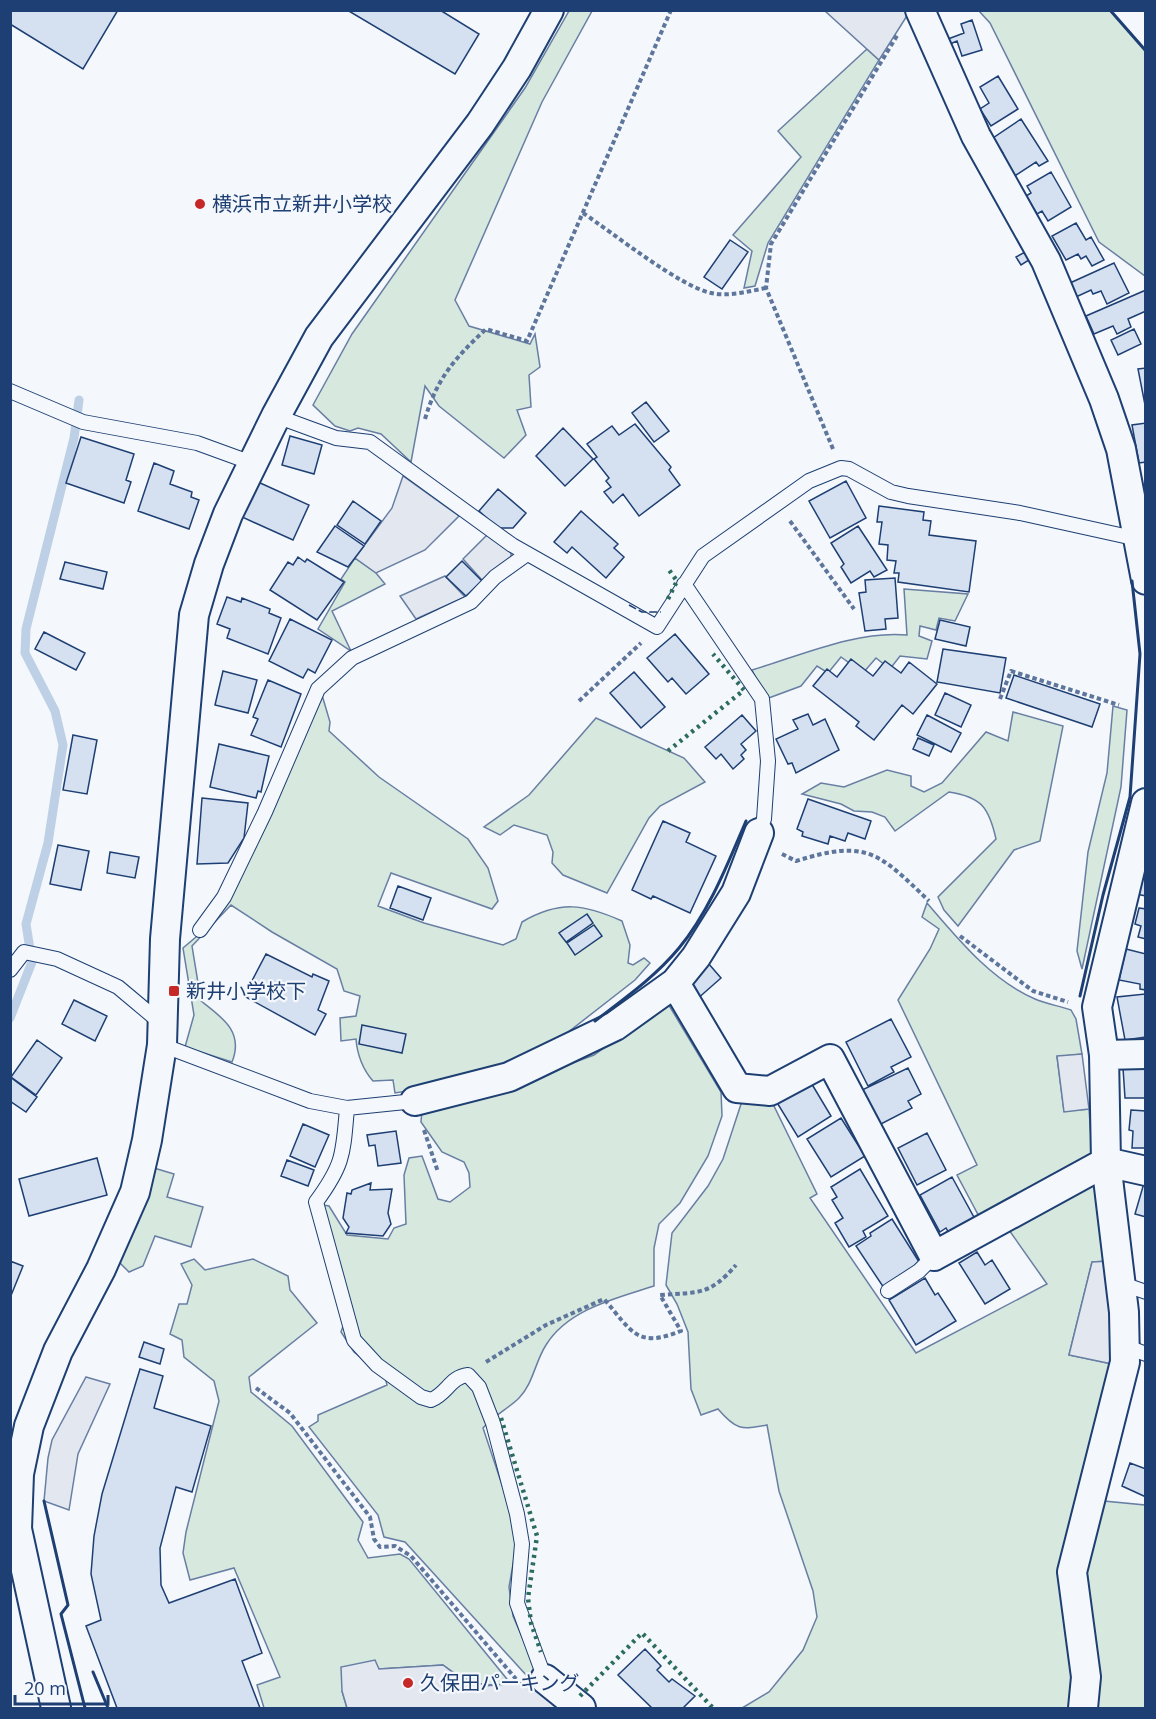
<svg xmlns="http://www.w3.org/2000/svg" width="1156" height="1719" font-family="'Open Sans','Noto Sans JP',sans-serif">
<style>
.green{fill:#d7e8df;stroke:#687fa3;stroke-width:1.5}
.parking{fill:#e3e8f0;stroke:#687fa3;stroke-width:1.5}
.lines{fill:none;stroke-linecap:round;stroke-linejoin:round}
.stream{stroke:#bed0e5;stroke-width:9}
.building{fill:#d5e0f0;stroke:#1d3f73;stroke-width:1.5}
.service-casing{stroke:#1d3f73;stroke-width:16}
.minor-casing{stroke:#1d3f73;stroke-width:32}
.path{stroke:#5e769c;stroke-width:4;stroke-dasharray:4.5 3;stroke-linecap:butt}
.service{stroke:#f4f7fb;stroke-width:14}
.minor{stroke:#f4f7fb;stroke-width:28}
.hedge{stroke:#2c6c60;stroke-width:4.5;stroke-dasharray:3 4.5;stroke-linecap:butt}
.fence{stroke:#1d3f73;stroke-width:1.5;stroke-dasharray:8 3;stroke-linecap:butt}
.wall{stroke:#1d3f73;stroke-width:3}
.poi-dot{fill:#c62828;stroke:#f4f7fb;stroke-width:2}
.labels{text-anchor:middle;stroke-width:4.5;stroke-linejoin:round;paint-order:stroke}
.poi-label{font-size:20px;fill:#1d3f73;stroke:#f4f7fb;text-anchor:start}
</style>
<rect width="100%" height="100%" fill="#f4f7fb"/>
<!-- green -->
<path class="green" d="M569,11H592L542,102L455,300L469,326L530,344L535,334L540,367L529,375L531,407L517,410L526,435L504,458L439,406L425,386L411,462L381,434L358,428L350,431L335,426L313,405L352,334L525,88Z
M979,11H1110L1145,51V276L1099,242L990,23Z
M867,49L879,60L768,243L755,286L744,288L752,251L733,235L801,157L778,131Z
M355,558L376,573L385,584L332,611L351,651L318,629L345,582L341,579Z
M904,589L968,594L955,621L939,618L936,630L920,626L919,636L932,641L927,659L900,656L890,669L876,658L863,673L841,657L828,673L817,666L801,686L766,699L752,670C799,656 858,630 907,635Z
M322,695L330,722L329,731L379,777L468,839L488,868L498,901L492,909L391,873L378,906L424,923L503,945L516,939L522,922C560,900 584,904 622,921L630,945L628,963L633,965L644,958L650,963L635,980L540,1054L445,1085L395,1093L393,1080L373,1081C363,1070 357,1054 356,1039L341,1041L340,1018L356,1016L360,996L344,991L337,969L272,932L231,905L192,946L201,1001C223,1018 244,1032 232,1062L185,1047L194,1015L183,948L203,931Z
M1113,706L1127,710L1121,787L1082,969L1077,951L1088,852L1107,773Z
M1013,712L1063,726L1040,841L1014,850L958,926L944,910L938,897L996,839C989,808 982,797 949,792L895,831L885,817L872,812L854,811L841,804L802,794L821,783L844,787L887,770L911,776V786L924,792L942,783L986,732L1008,741Z
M596,718L684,758L705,782L660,806L649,818L607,893L563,875L552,863L553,852L547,835L514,825L500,835L484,827L529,795Z
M927,903C958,939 991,980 1035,999C1046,1004 1060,1006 1071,1010L1076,1019L1082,1054L1057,1057L1064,1111L1089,1109L1092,1152L1088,1163L982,1222L957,1175L977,1165L898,1000L930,949L939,929L922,917Z
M667,1002L721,1092L722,1116L708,1156L680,1203L659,1224L654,1248V1286C617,1298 568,1309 546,1345C535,1362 533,1384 519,1398C508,1409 494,1415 483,1428L512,1515L517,1542L509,1587L513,1616L543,1685L538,1688L405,1542L384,1537L378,1515L309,1427L318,1421V1415L387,1385L385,1377L354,1352L341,1332L349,1310L323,1205L329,1206L347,1235L388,1239L394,1228L406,1224L404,1175L409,1158L422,1156L438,1199L450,1202L470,1187L469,1173L464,1162L442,1152L421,1122L422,1110L521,1082L594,1055Z
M743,1098H770L817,1194L810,1198L916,1353L1047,1284L1009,1230L1091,1180L1104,1185L1110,1261L1092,1262L1069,1355L1117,1365L1104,1501L1145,1505V1708H742L769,1692L803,1650L817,1617L813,1591L779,1491L767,1425C741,1430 736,1430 718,1409L701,1415L691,1389L688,1332L677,1304L666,1285L672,1233L708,1186L723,1159Z
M154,1168L174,1174L167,1197L203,1207L191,1247L155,1236L143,1266L129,1272L119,1262L138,1223Z
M194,1259L205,1270L253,1259L288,1276L290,1290L317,1323L249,1377L251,1392L292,1426L363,1522L358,1540L368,1558L400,1554L409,1559L511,1684C481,1687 467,1683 443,1665L379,1669L342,1691L347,1708H264L257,1685L280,1677L234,1568L190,1580L183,1553L186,1532L219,1401L214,1381L184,1357L182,1340L170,1334L179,1304H187L192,1285L181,1264Z"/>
<!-- parking -->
<path class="parking" d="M825,11H910L879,60Z
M403,476L459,516L425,550L376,573L355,558L392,508Z
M488,534L511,550V558L482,580L463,559Z
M445,576L465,597L416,619L400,596Z
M1082,1054L1089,1109L1064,1112L1057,1056Z
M1110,1261L1117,1365L1069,1355L1092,1262Z
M86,1377L110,1384L78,1454L69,1510L44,1501L48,1458L52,1440Z
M375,1660L379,1669L443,1665L459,1677L485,1686L530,1682L571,1708H347L342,1691L341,1667Z"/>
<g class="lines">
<!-- stream -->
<path class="stream" d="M10,1018L32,962L26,924L48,843L63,745L55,711L25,653L26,629L74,438L79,400"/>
</g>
<!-- building -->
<path class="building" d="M10,10H118L83,69L10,24Z
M347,10H440L479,34L455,74Z
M972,20L982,50L962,56L957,41L950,44L948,39L964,33L961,24Z
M998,76L1018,109L991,126L980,109L989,103L980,87Z
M1021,119L1048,161L1039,166L1036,162L1013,177L999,156L1003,153L993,138Z
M1051,172L1071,207L1048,221L1042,211L1037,214L1026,196L1031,193L1027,186Z
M1076,223L1086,240L1091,237L1104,260L1092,266L1086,256L1081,259L1078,254L1066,260L1052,236Z
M730,240L748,252L722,289L704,277Z
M1025,252L1029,260L1021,265L1016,257Z
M1114,263L1129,293L1107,304L1101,291L1093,294L1091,290L1076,297L1070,283Z
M1146,290V311L1128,319L1131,327L1117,334L1113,326L1094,334L1086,316Z
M1134,329L1141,344L1118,355L1111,340Z
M1146,368V410L1138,369Z
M646,402L669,431L654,442L632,413Z
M1146,423V462L1139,463L1132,425Z
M635,424L671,467L669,470L680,485L639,516L623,494L613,503L604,492L611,487L606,481L609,478L594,459L597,457L587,444L612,426L619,435Z
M563,428L593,459L565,486L536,456Z
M290,436L322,445L314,474L282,465Z
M81,437L134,454L126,480L131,482L124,503L66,483Z
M154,463L174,471L170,484L192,492L191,497L199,500L189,529L138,511Z
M846,481L866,518L830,538L809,501Z
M258,482L309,505L293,540L242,517Z
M498,489L526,513L513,528H498L479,511Z
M353,501L381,521L365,544L337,525Z
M879,506L924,512L923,520L931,521L929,535L976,541L969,592L898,582L899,573H894L896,561L887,560L888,545L879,544L882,522H877Z
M581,511L618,544L614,548L624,557L606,578L572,547L567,553L554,542Z
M335,526L364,546L348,567L317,552Z
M858,526L887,570L874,577L870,571L851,583L841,567L844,564L831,543Z
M298,557L305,562L307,559L344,582L317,620L270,590L288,562L293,565Z
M462,561L482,581L466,596L446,577Z
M65,562L107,572L103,589L60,579Z
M895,578L898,618L885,619L886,629L865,631L859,593L866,592L865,580Z
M227,597L241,602L242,598L270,609L269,613L281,618L268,654L227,638L230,629L217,624Z
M290,619L332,640L315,673L308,669L303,678L269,661Z
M940,620L970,627L966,646L935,639Z
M44,632L85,653L76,670L35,649Z
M675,634L709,674L686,694L672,678L668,682L647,658Z
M943,649L1006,658L1000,693L937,682Z
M851,659L873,676L885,661L901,673L909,662L937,684L913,714L902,705L874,740L856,726L859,722L813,686L827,669L837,677Z
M223,671L257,680L248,713L215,705Z
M634,672L665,707L641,728L610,693Z
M1014,675L1100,704L1092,727L1006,698Z
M268,680L301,694L281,747L251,735L258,719L253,717Z
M945,693L971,705L961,727L935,715Z
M808,714L813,725L825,719L839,750L796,773L792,763L788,764L776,739L798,729L793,720Z
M742,715L756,731L741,744L746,750L741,755L744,759L733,769L721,754L716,759L705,747Z
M927,715L961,733L951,752L917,735Z
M73,735L97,740L87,794L63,790Z
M918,738L934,745L929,756L913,749Z
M219,744L269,756L261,792L258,791L256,798L210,787Z
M202,798L248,803L244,838L228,863L197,864Z
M808,799L871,821L865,839L848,833L845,841L830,836L828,844L802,836L803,832L797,829Z
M663,821L690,833L686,842L716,856L690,913L653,896L651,899L632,890Z
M58,845L89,851L81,890L50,884Z
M110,852L139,857L135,878L107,873Z
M1143,870H1146V896L1136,894Z
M398,886L431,898L423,920L390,908Z
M1139,908L1146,909V939L1138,937L1141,926L1135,924Z
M587,914L593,923L566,942L559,933Z
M594,925L602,936L575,955L567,943Z
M1126,949L1146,954V990L1140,989V984L1119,980Z
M266,954L312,977L313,974L329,981L318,1010L326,1014L315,1035L244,996Z
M708,963L721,978L696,1000L683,985Z
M1145,994L1146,1037L1125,1040L1117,997Z
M74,1000L107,1016L95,1041L62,1024Z
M891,1019L911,1057L891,1067L894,1072L868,1086L846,1042Z
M362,1025L406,1034L402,1053L359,1044Z
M37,1040L62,1058L36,1095L11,1077Z
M1146,1067V1098H1125L1123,1068Z
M908,1068L921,1094L908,1101L912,1108L879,1125L862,1090Z
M10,1077L37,1097L26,1112L10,1101Z
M810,1081L831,1116L798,1137L776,1101Z
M1131,1110L1146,1111V1148H1132L1133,1131L1129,1130Z
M841,1118L865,1156L831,1177L807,1139Z
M303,1124L329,1135L315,1167L290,1156Z
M396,1131L401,1163L378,1166L375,1145L369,1146L367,1135Z
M927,1133L946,1170L917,1185L898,1148Z
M97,1158L107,1195L29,1216L19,1179Z
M287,1160L314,1170L308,1186L281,1176Z
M860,1169L888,1216L863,1231L866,1237L849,1247L835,1223L843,1218L832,1200L837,1197L831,1187Z
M952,1177L976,1221L950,1235L946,1228L940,1232L920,1195Z
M371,1183L370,1190L392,1189L388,1213L391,1224L383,1236L346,1233L349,1227L343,1218L347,1193L351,1194L352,1190Z
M1144,1183L1146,1184V1217L1135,1214Z
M892,1219L921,1265L884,1288L856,1246L871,1236L870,1233Z
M977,1252L985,1265L992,1260L1010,1289L985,1304L959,1263Z
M10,1261L23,1266L10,1298Z
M925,1278L935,1295L938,1293L956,1321L916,1345L889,1300Z
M144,1342L164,1349L160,1364L139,1357Z
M140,1369L163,1376L154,1408L211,1426L192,1492L176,1487L160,1548L161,1585L169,1603L235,1579L262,1653L242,1661L260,1708H117L86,1626L101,1620L91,1574L94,1536L102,1494Z
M1130,1463L1146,1469V1497L1122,1486Z
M645,1649L661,1666L657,1670L669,1682L672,1679L695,1696L683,1708H652L618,1675Z"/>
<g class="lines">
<!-- service casing -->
<g class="service-casing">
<path id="service" d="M10,391L83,422L197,443L252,463
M276,416L336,438L370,442L512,545L657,627L703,556L809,481L841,468L849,469L891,492L908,496L1020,513L1138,539
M684,584L762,699L768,761L764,819L759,833
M200,930L224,897L265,812L318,689L352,658L471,602L495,577L527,554
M10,970L24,952L57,959L118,987L161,1023
M162,1045L310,1101L347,1108L415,1101
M347,1108C343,1154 344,1164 316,1202L354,1340L377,1365L421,1397L431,1400C447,1394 450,1377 468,1375L479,1387L493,1423L517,1514L522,1544L517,1603L545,1679
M1120,1283L1146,1292
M888,1291L919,1271L934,1256
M1125,1346L1146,1354"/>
</g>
<!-- minor casing -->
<g class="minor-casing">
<path id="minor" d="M920,10L976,136L1046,261L1104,399L1121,449L1146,580
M675,983L737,1088L770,1091L830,1059L934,1256L1106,1162L1146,1171
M1104,1055L1146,1054
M415,1101L509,1077L615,1026L675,983L696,957L736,893L759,833
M545,1679L581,1708
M56,1708L17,1529L19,1474L29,1426L58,1351L101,1269L135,1192L147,1140L162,1045L165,939L194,615L209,564L228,514L276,416L319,337L480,124L517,68L549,10
M1083,1708L1086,1677L1072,1572L1125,1362L1124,1312L1106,1162L1104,1055L1097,1007L1146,803"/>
</g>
<!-- path -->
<path class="path" d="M583,213C613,233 679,286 711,293C729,297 749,291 766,288
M425,419C437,378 455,358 486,329L527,341L671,10
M833,449L766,288L771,244L898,34
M790,521L854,609
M1000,699L1011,671L1119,705
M579,701L641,643
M782,854L796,861C867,839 878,852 929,901
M960,936L1033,991L1068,1002
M424,1130L438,1172
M486,1362L546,1325L604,1299C632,1331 636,1349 681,1331L660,1295C699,1292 709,1296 736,1265
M256,1388L290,1413L370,1517L374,1539L380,1547L395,1546L411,1556L516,1679"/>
<!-- service -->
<use href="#service" class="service"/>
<!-- minor -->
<use href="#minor" class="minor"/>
<!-- hedge -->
<path class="hedge" d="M668,599L677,581L669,570
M668,751L744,690L713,654
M501,1418L537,1536L528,1598L531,1623L541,1652
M580,1696L642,1633L713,1708"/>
<!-- fence -->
<path class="fence" d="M629,605L642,612H661"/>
<!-- wall -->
<path class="wall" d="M1110,10L1146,51
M1080,996L1103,895L1130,797L1140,654L1132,581
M595,1021C625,998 655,977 679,948C709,912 728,863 746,821
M44,1501L68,1605L61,1614L85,1708
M93,1672L108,1708"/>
</g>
<!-- markers -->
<g class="poi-dot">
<circle cx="200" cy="204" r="6"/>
<rect x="168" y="985" width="12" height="12" rx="3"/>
<circle cx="408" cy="1683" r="6"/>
</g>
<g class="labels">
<!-- poi labels -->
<g class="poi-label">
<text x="212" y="211">横浜市立新井小学校</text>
<text x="186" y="998">新井小学校下</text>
<text x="420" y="1690">久保田パーキング</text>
</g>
</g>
<!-- border -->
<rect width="1156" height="1719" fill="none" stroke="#1d3f73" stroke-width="24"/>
<!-- scale -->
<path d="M15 1695v9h93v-9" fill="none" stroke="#1d3f73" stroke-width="3"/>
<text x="24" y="1695" font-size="18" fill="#1d3f73" stroke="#f4f7fb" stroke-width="4.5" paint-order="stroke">20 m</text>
</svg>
